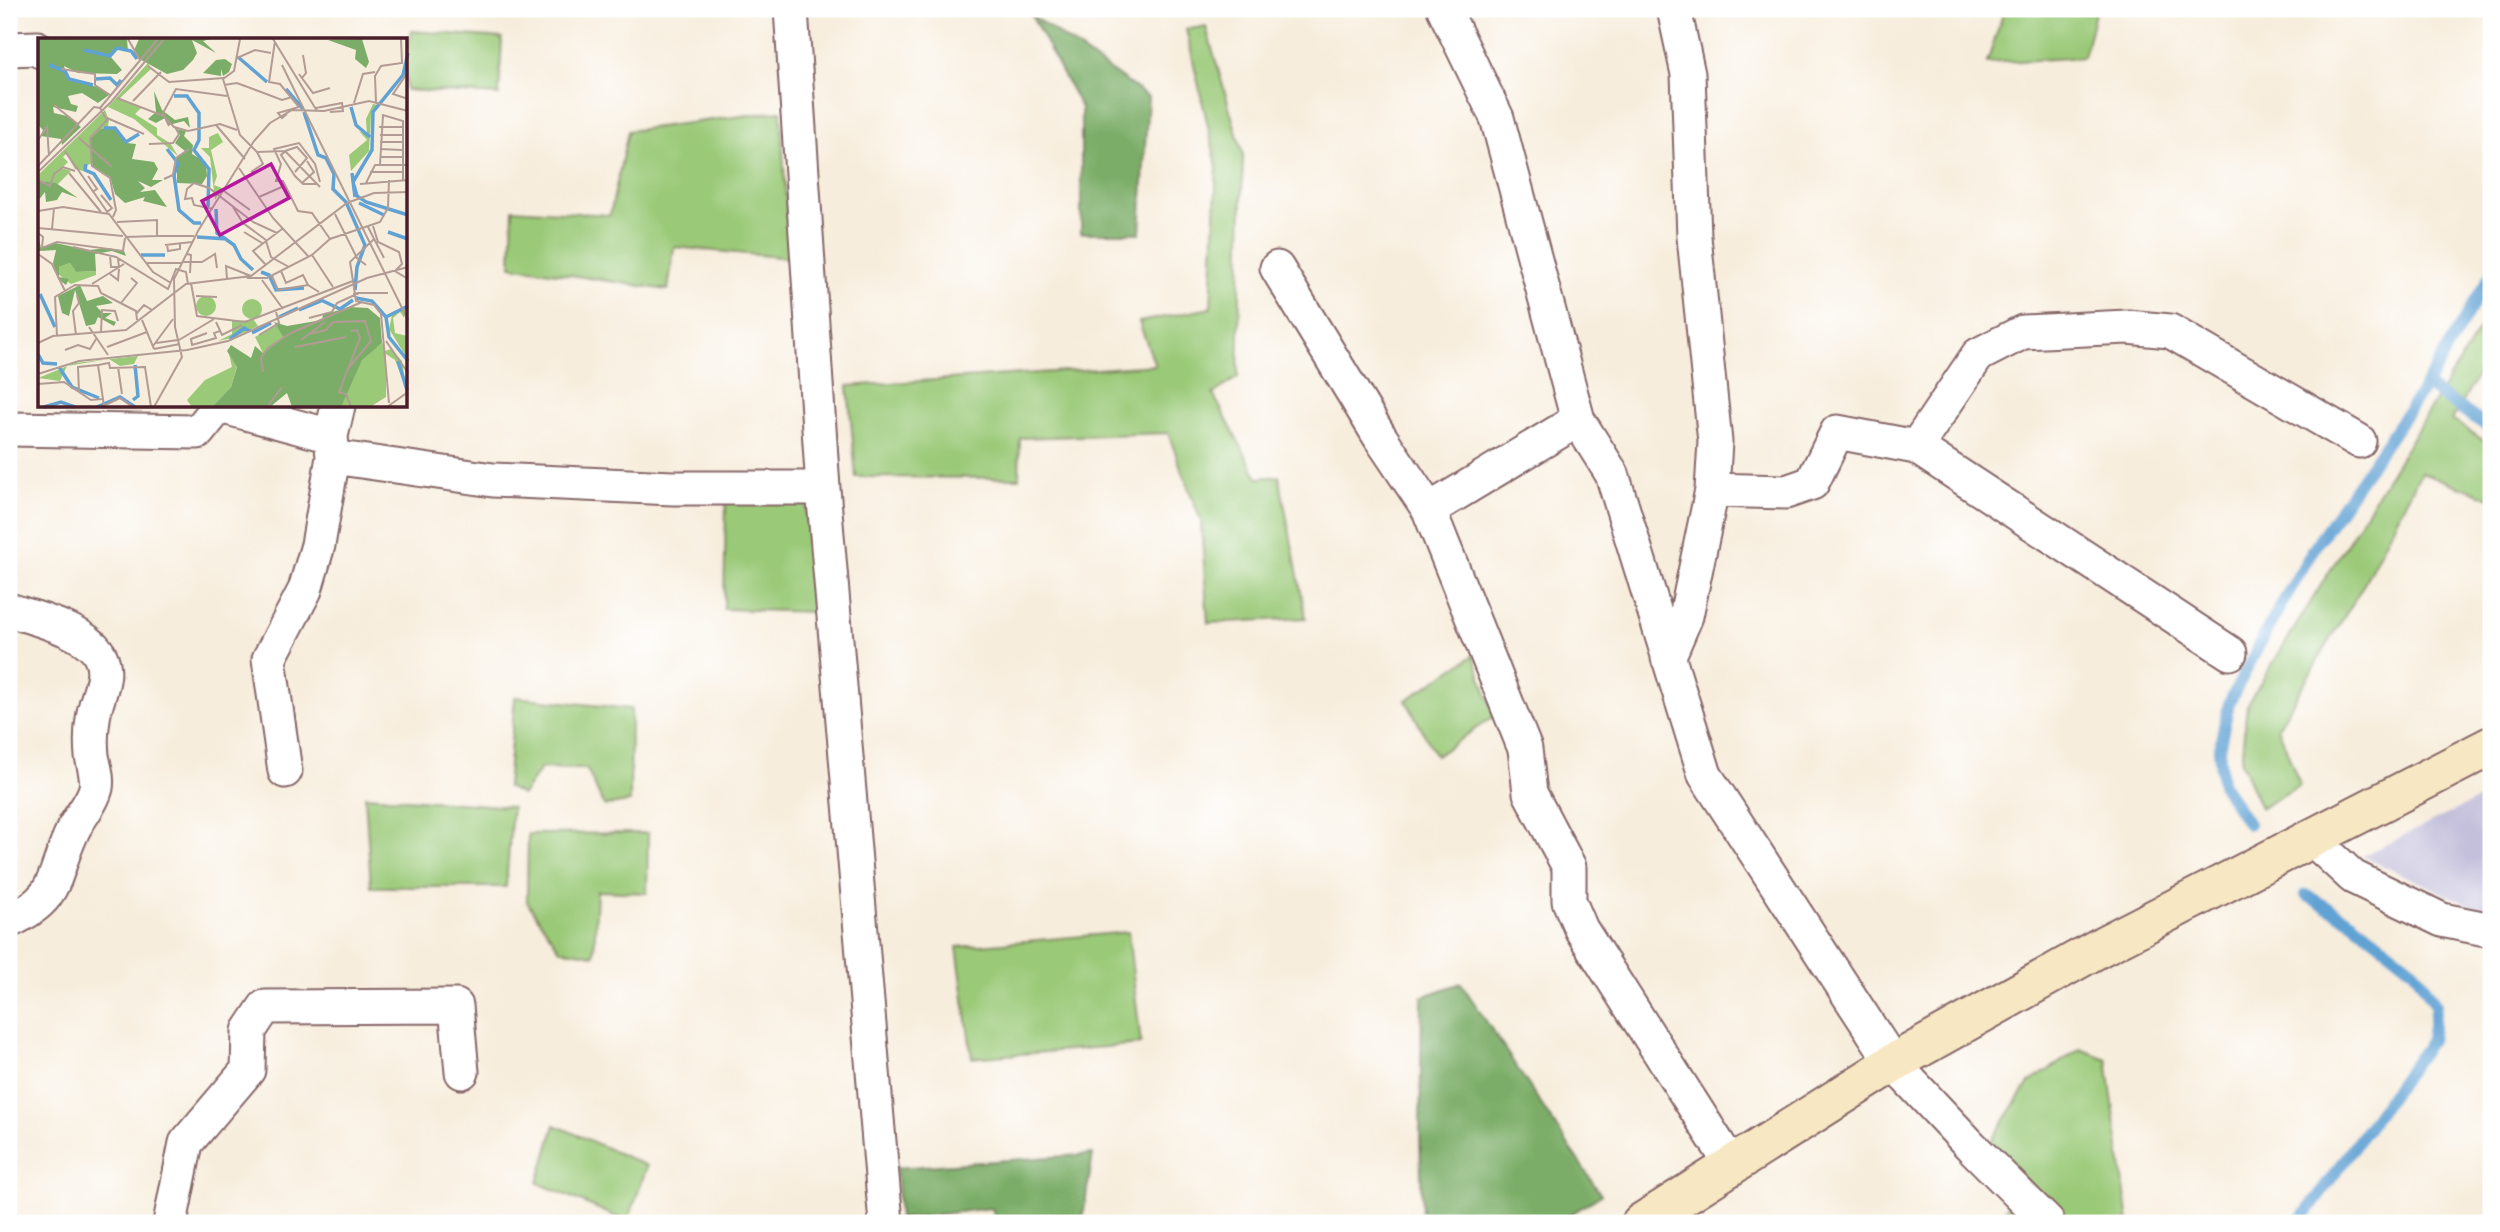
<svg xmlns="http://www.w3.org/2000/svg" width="2500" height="1232" font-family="'Old Standard TT',serif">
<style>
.industrial{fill:#c4c0db}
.green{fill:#9ac977;stroke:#727451;stroke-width:2}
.forest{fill:#7bad68;stroke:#62664a;stroke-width:2}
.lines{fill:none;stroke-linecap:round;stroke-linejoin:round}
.stream{stroke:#61a2d4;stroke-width:12}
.street-casing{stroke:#876769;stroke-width:37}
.secondary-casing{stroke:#876769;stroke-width:42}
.street{stroke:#fff;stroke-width:33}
.secondary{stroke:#f7e8c3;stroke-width:38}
.inset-river{fill:none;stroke:#61a2d4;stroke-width:3.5}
.inset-road{fill:none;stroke:#b29b95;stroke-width:2}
.view{fill:#b5179e;fill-opacity:0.15;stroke:#b5179e;stroke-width:3.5}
.inset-edge{fill:none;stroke:#4a1f2b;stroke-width:3.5}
</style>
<rect width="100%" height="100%" fill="#fff"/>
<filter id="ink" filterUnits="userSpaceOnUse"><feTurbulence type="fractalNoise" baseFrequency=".0143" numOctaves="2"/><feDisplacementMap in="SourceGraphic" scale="14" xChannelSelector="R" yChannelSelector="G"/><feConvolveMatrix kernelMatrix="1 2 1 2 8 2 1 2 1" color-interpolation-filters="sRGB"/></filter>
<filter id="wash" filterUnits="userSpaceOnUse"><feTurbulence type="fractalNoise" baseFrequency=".00686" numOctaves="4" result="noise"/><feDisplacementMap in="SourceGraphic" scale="28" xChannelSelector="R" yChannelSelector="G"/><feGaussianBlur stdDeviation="1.57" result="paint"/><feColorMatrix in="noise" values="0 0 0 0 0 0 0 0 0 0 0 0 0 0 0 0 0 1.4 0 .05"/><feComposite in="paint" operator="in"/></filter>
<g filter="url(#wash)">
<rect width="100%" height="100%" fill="#f7eddc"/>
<!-- industrial -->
<path class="industrial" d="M2491,793V915L2362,856Z"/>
<!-- green -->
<path class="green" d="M2002,9H2096L2084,57L1987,63L2002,17Z
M1206,27L1243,155L1238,377L1213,394L1258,478L1279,476L1306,618L1208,623L1201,521L1168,433L1020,438L1019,478L856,477L848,386L1155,365L1139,322L1211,308L1217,166L1186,29Z
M412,31L502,38L499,95L406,90V55Z
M781,111L789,258L674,247L668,290L511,266L513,209L610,215L628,131Z
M2491,310V351L2452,420L2491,445V498L2421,472L2362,587L2278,727L2300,785L2261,808L2241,762L2247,705Z
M792,497L806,505L814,612L724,609L726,500Z
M1474,655L1494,716L1436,756L1406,700Z
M515,697L631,709L630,802L604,806L587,769L541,768L522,795L507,787Z
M365,796L512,807L506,887H371Z
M648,833L647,893L597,891L594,955L560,949L527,902L528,834Z
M1128,932L1141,1044L972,1058L957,947Z
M2080,1049L2107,1059L2129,1223H1999L2014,1190L1991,1141L2029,1083Z
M555,1125L647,1166L628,1222L538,1183Z"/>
<!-- forest -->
<path class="forest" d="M1031,15L1148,97L1140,233H1081V108Z
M1461,983L1601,1195L1557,1223H1422L1420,1129L1422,997Z
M1093,1154L1082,1223H996L992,1208L899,1219L896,1168Z"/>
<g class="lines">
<!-- stream -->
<path class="stream" d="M2426,385L2491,429
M2248,824L2222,784L2219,749L2229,703L2268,628L2317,543L2426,385L2491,274
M2299,1223L2431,1040L2436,1005L2414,970L2353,922L2306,895"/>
</g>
</g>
<g filter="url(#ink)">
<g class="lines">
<!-- street casing -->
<g class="street-casing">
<path id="street" d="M791,9L823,488L886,1223
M1444,9L1497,118L1578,420L1612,474L1705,775L1893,1063L1971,1146L2048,1223
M9,49L37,48L40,51
M1277,268L1380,437L1429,510L1525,749L1530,793L1569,867V901L1581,929L1732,1166
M220,406L331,436L333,457L493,480L673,488H823
M9,429L198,432L219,406
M331,436L338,406
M1916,447L1978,355L2023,332L2127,327L2170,331L2359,441
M1712,490L1786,492L1812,483L1837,432L1916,447L2230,653
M1429,510L1578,420
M9,610C34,618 90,631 101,658C110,678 95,698 93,719C91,731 91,745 92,756C94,766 98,778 96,788C92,804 80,815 73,830C51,875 62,897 9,921
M1668,658L1686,616L1712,490L1715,442L1694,237L1688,74L1674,9
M285,771L269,659L305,590L318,545L333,457
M2312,839L2353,877L2442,920L2491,930
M170,1223L186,1143L248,1070L249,1031L265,1007L456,1006L462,1072"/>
</g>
<!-- secondary casing -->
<g class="secondary-casing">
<path id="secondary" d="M1641,1223L1893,1063L2104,945L2491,746"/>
</g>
<!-- street -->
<use href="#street" class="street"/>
<!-- secondary -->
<use href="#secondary" class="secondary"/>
</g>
</g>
<!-- overview -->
<g transform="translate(38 38)">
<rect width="369" height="369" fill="#f7eddc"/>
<path d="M110,25L113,31L81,61L103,70L97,76L119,90V97L132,105L140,118L96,81L70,69ZM335,66L340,67L333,76L331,113L313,133L311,117L329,102L321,93L329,97L328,81ZM67,72L71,82L70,89L54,99V126L47,127L45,133L37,131L28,116L25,119L30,124L24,130L33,133L20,146L0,143V137ZM180,95L185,104L173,112L179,138L176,147L184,150L177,162L172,119L163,110H171V99ZM32,225L38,234L58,233V237L33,246L20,236L21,229ZM158 268a10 10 0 1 1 20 0a10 10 0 1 1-20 0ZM204 271a10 10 0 1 1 20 0a10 10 0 1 1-20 0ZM369,269L366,280L362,274L355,280L357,295L369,298V320L351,291L354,277ZM194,283L216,282L220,288L194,300L180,303L194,296ZM241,286L250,299L227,319L217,299ZM346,304L347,313L353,311L364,323L368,350L357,322L348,316V359L332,369H295L327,317ZM191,316L199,328L193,349L174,369H154L149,362L167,342L194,329ZM100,318L96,326L82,328L71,321L29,328L22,343L0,340L37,325Z" fill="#9ac977"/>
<path d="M0,1H89L90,14L80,9L72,18L84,32L79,36L40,35L26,28L30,42L60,49L71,57L60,65L44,55L30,58L33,66L40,68L38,74L15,69L16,75L29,78L43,89L24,107L23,101L3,98L5,92L0,87ZM101,1H172L165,3L178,15L154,2L159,15L155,22L145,32L129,36L94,17ZM324,1L331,24L328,30L317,21L318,12L290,2ZM187,21L194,26L191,34L185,38L183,31V38L165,35L178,22ZM116,53L124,72L137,82L150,79L152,90L146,83L131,87L127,80L118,85L110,81L118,74ZM77,90L89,105L98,106L94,121L116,124L120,131L114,142H125L113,149L100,143L107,150L102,154L117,152L129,169L105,163L107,159L87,165L77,156L72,139L54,128L52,101L63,91ZM138,91L148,93L146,98L155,107L154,116L168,124L169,138L164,146L139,145V119L147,113L137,105L142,97ZM0,143L18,145L40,160L24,154L19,162L8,164L7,154L0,163ZM0,196L3,210L17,205L51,212L70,210L86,213L88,218L74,213L57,216L58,233L38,234L32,225L21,229V239L31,241L28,247L20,241L15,225L18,212L1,213ZM42,247L49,263L65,258L75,265L58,268L65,275H74L67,280L78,284L76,288L60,279L57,286L48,288L37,252L31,278L24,275L20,258ZM311,269L330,270L342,280L344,305L324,322L303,369H254L249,355L232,369H174L193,349L199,329L189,313L193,307L213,320L217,308L225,315L246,300L236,284L249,288L284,282L285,277Z" fill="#7bad68"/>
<path class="inset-river" d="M46,12L72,18L79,10L93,13L99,21M370,15L365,37L335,74L334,112L315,144L319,158L328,164L370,177M200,19L229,44M11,27L27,33L31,41L55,47M58,41L72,40L79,47L83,42M248,51L265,71M136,58H149L161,75V102L156,112L171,131L170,169M313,69L318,87L332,99M266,74L280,117L288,120L296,136L295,151L308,164L327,207L319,229L317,252M66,90H77L88,104L101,96M129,111L140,125L136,137L141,172L156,185H163M48,126L47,132L56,136L73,162M314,135L317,159M321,165L346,177M178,171L179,195L196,207L203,221L215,232M350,194L370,201M159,199L189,201M103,217H127M223,234L231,237L238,252L266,250M2,256L17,289M318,260L334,263L348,279M283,262L302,271L315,262M261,272L283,263M241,279L260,270M348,279L351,299L370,323M348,279L370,268M214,295L233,285M192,301L206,290L212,293M0,316L5,325L19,326M360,323L369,352M21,329L34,349L61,360M95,362L100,358L97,327M6,369L23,364L37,369M59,369L82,359L97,369"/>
<path class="inset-road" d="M90,1L102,22M202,1L196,33L185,41L202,97L219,114L247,113L282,149M235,1L279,73M237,3L231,44L242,46L261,69L240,75L244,80L249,76M199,20L217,12L233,15M244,27L370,282M110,28L131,44L186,40M23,31L57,36V47L72,57M370,34L355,56L370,61M261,36L275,55L292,50M264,40L268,35L265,17M186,47L199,45L244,62L254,59M79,60L126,78L136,89L150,93L182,86L199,92M95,63L123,34M338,64L337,38L343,28L364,25L363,1M316,65L325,36L337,34M16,67L41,87M62,70L120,1M278,70L304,65L305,73L292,74M69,80L106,96M178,87L207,121M131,88L125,75L138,51L189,58M341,89H365M342,97H364M41,100L74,129M0,102L9,89L11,118M342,104H365M111,106L135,105L141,96L137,89M342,111L364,112M27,113L70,175M247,113L259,109L269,120L257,134M248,113L243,117L257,138L265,146H279M342,119H364M342,127L345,77L365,83V142M0,128L56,69L62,70L69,82L52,100L54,128L72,140L78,172L75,179M201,130L235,180L270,218M0,134L73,64L126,1M213,134L225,126L219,114M332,134H365M31,135L63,174M50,138L59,151L54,154M126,141L135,137L138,120L151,111M0,142L12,148L16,136L25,129L37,133M282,144L277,126L261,105L236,111L243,126L238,143H245L260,173L274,175L292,201M264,145L276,134L269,123M328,145L337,127H370M322,146L370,142M186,153L212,172M63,157L74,170L69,174M221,159L246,148M195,169L205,185L228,202M175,171L156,167L154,160L147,161L149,151L156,145L171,150L215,184L239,195M0,173L25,169L71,176L115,234L133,245M297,176L319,220L328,227M79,184L119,182V198L87,199M335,188L340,204L361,214L364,226L357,233L370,241M330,189L346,220M0,190L85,198M14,191L16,170M206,194L224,205M0,195L5,199L4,210L19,204L85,213L87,200M119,198H156M228,203L233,219L251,229M129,206L130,213L142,211V205M127,207L154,204M35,209L78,219L130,251L138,231L148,234L150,246M0,216L14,226L27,253M149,216L153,217L152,235M72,217L73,229H81L80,221M274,217L295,249M144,224H164L177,216L179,230M108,225H144M228,227L215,213L244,191M243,233L248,245L265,237L270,247M72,236L80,242L81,231M234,238L240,252L270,247L281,254M209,240H229L274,217L292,201L342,184L350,170L351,142M189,241L188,228L213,238M224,242L245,271M315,243L312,224L336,201M153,245L159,278L207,284L315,243L318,263L336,267L343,276L351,365M54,246L86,226M321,255H350M158,258L179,259M83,265L99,245L93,240M98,276L106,267L114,272M271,280L294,274L299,265L321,255L315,256M104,282L116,311M178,284L184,297L204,287M51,289L70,317M63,293L64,272L77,273L80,283M313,293L319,292L322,300L301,354L308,356L313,369M169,295L153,301L154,307L178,300L176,295L182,293M271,296L288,292L295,284L327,283L333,303L309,332M38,297L35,273L41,265L39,257M221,297L241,285L238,274M19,298L17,259L37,247L60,248L63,255L98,273L99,282M141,302L176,281M263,302L287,284M348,303L370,335M0,305L15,298L88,292L148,246L213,238L309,165L336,155L370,154M118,305L140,302M115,308L135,281M69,309L109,294M257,309L308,299M116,311L142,306M27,312L40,307L52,311L58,301M80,329L84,356M225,334L223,320L230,310L253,295L324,264M0,336L41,323L149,312L190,303L329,240L370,229M0,346L26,344L53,362L64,361M41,354L40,329L60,327M66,368L60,327L71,325L72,330L107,329L113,369M10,369H34M63,369L82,360L95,369M116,369L144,319L137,289L136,241L160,193L216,103L232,85L254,72L286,73L331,63L370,73M229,369L244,349M349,369L370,354"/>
<path class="view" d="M233,126L251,160L182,197L164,163Z"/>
<rect width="369" height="369" class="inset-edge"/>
</g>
<!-- margin -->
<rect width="2500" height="1232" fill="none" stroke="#fff" stroke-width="35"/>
</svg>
